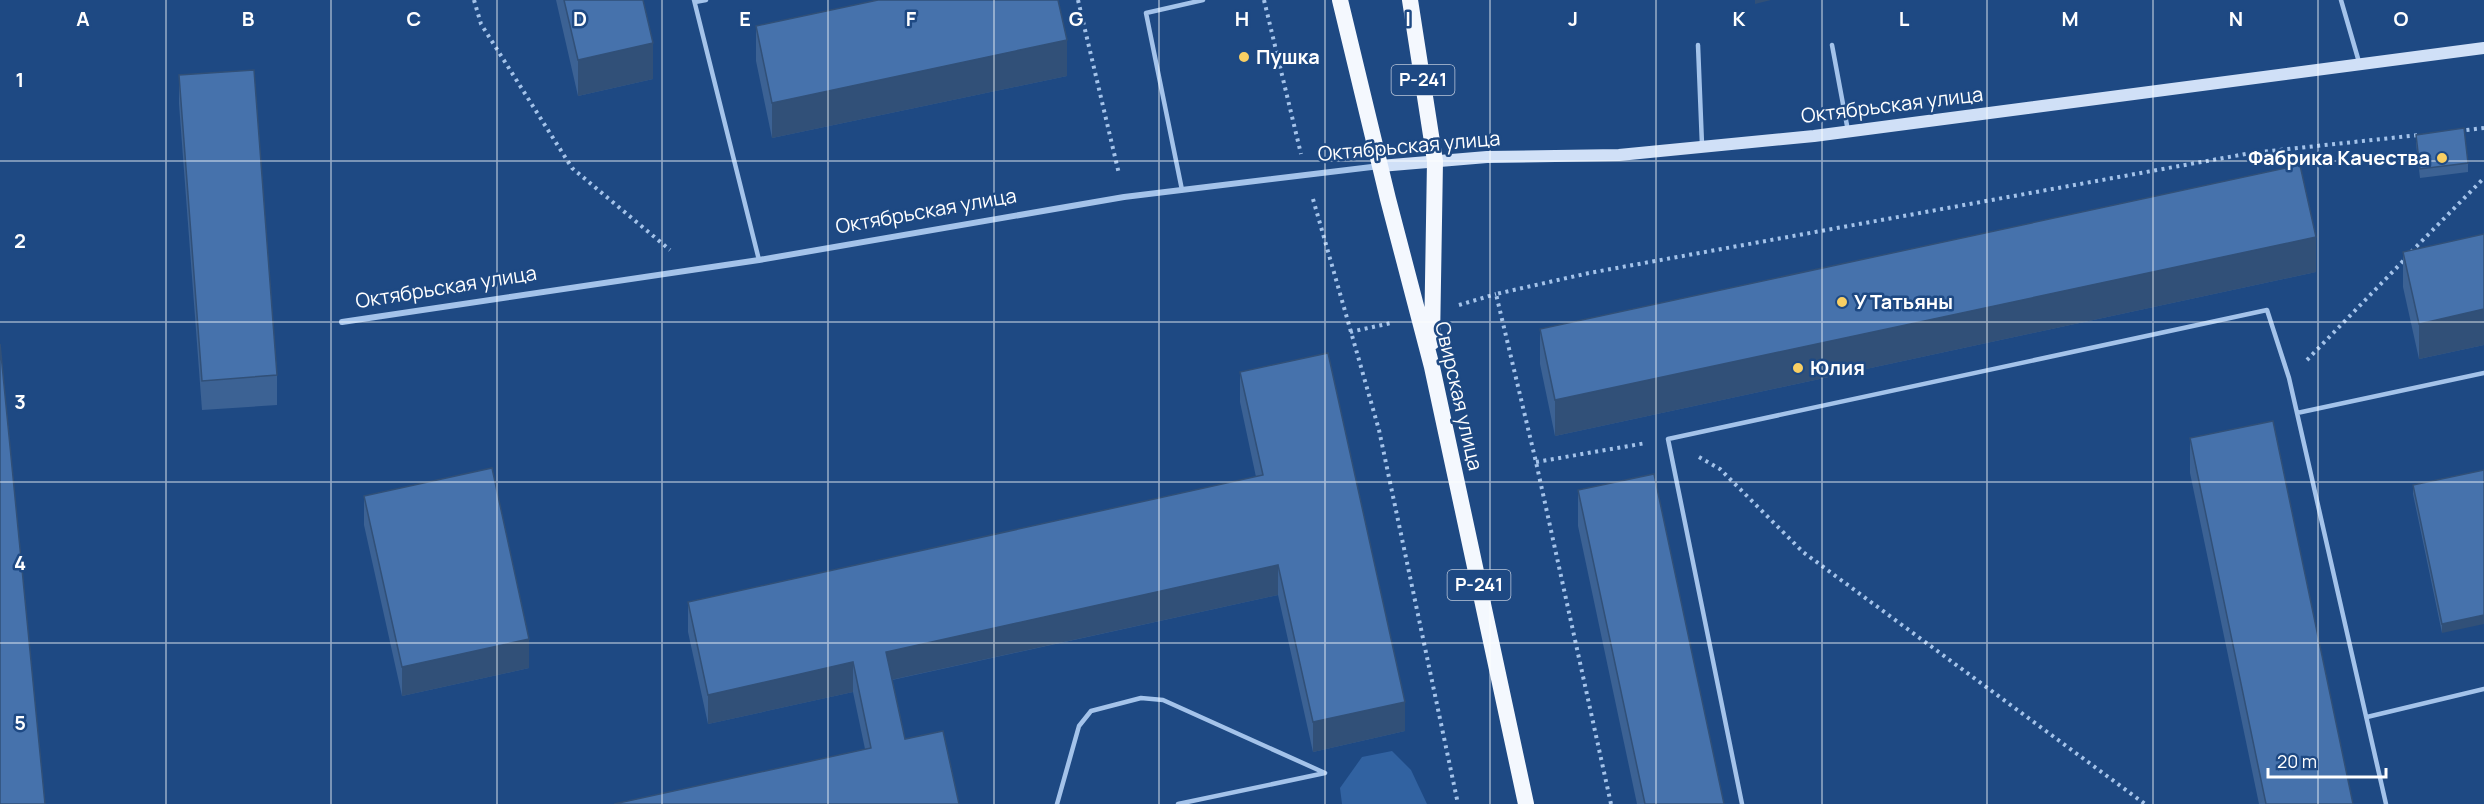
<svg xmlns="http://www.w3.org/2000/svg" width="2484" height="804" font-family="Manrope,sans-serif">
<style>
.green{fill:#3162a1}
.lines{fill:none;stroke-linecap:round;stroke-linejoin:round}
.path{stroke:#a4c3ea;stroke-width:4;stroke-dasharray:3 4.5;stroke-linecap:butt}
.service{stroke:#a4c3ea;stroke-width:4.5}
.minor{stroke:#a4c3ea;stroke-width:6}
.secondary{stroke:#d0e0f7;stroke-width:12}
.trunk{stroke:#f4f8fe;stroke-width:16}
.wall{fill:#3c6294}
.shaded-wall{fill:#315078}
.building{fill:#4672ac;stroke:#315078;stroke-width:1.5}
.grid{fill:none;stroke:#fff;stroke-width:1.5;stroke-opacity:0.55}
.poi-dot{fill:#f9cf63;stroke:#1e4983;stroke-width:2}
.labels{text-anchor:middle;stroke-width:5;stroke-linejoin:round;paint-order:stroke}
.shield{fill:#1e4983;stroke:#bcc8da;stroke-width:1.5}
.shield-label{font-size:18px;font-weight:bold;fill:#fff}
.poi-label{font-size:20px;font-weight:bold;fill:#fff;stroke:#1e4983;text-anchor:start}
.street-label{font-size:20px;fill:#fff;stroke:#1e4983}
.grid-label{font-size:20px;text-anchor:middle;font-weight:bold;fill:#fff;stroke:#1e4983;stroke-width:5;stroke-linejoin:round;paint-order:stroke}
</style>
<rect width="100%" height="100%" fill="#1e4983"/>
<!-- green -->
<path class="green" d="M1392,751L1411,770L1427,804H1342L1340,788L1362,757Z"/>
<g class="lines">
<!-- path -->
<path class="path" d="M474,0L481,24L572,168L670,250
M1078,0L1119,174
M1264,0L1301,154
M2459,131L2484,128
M1313,199L1379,430L1458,804
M2411,252L2484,178
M1459,305L1496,294
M1350,332L1391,323
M2307,360L2406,258
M1699,457L1720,469L1803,552L2145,804
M1536,462L1646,443
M1611,804L1536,462L1496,294L1589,273L2251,153L2419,135"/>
<!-- service -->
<path class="service" d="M694,0L759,260
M2341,0L2359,62
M695,2L706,0
M1698,45L1702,145
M1832,45L1848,131
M1182,190L1146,13L1203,0
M2297,413L2386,804
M2367,717L2484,689
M1057,804L1079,726L1091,711L1141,698L1163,700L1325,773L1178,804
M1742,804L1668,439L2267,310L2289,378L2297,413L2484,373"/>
<!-- minor -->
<path class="minor" d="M342,322L759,260L1124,197L1380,166"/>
<!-- secondary -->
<path class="secondary" d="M1380,166L1487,157L1619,155L1814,136L2484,48"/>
<!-- trunk -->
<path class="trunk" d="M1340,0L1388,199L1432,367L1526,804
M1410,0L1435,161L1432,342"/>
</g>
<!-- wall -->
<path class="wall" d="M556,0H643L653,79L578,96Z
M756,26L1067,76L772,138L756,61Z
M179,75L277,375V405L202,410L179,104Z
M2416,135L2468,163V172L2420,178L2416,144Z
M2484,234V345L2419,359L2403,287V252Z
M2316,272L1555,436L1540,364V329Z
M1240,372L1405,731L1313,752L1278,595L892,680L905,739L865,749L853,692L708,724L688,632V602L1256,477L1240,402Z
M2190,438L2353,804H2259L2190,473Z
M2484,470L2442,633L2413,494V485Z
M1578,490L1724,804H1637L1578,526Z
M364,496L529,668L402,696L364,525Z"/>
<!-- shaded-wall -->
<path class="shaded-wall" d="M1755,0H1771L1755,4Z
M1067,40V76L772,138V103Z
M653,43V79L578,96V60Z
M2316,237V272L1555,436V400Z
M2484,309V345L2419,359V324Z
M1278,565V595L886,681V652Z
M2484,615V624L2442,633V624Z
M529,639V668L402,696V667Z
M853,662V692L708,724V695Z
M1405,702V731L1313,752V722Z"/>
<!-- building -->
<path class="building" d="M564,0H643L653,43L578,60Z
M878,0H1058L1067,40L772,103L756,26Z
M254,70L277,375L202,381L179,75Z
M2464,128L2468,163L2420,169L2416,135Z
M2300,165L2316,237L1555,400L1540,329Z
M2484,234V309L2419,324L2403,252Z
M0,344L45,804H0Z
M1328,353L1405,702L1313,722L1278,565L886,652L905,739L943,731L959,804H614L871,748L853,662L708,695L688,602L1263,475L1240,372Z
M2273,421L2353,804H2266L2190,438Z
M492,468L529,639L402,667L364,496Z
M2484,470V615L2442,624L2413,485Z
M1654,474L1724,804H1645L1578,490Z"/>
<!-- grid -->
<path class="grid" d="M166,0V804M331,0V804M497,0V804M662,0V804M828,0V804M994,0V804M1159,0V804M1325,0V804M1490,0V804M1656,0V804M1822,0V804M1987,0V804M2153,0V804M2318,0V804M0,161H2484M0,322H2484M0,482H2484M0,643H2484"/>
<!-- markers -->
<g class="poi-dot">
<circle cx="1244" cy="57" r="6"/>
<circle cx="2442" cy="158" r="6"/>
<circle cx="1842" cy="302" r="6"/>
<circle cx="1798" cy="368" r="6"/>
</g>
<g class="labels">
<!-- shield labels -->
<g class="shield">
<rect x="1391.5" y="65" width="63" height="30" rx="4.5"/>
<rect x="1447.5" y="570" width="63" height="30" rx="4.5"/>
</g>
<g class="shield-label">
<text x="1423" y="86">Р-241</text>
<text x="1479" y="591">Р-241</text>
</g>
<!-- poi labels -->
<g class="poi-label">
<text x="1256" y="64">Пушка</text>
<text x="2430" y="165" text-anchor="end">Фабрика Качества</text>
<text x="1854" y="309">У Татьяны</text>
<text x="1810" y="375">Юлия</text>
</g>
<!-- street labels -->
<g class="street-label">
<text transform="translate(1892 105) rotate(-7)" y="7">Октябрьская улица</text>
<text transform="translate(1409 146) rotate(-5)" y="7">Октябрьская улица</text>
<text transform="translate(926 211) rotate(-10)" y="7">Октябрьская улица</text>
<text transform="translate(446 287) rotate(-9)" y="7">Октябрьская улица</text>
<text transform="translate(1459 396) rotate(77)" y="7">Свирская улица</text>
</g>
</g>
<g class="grid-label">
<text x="83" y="26">A</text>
<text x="248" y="26">B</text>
<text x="414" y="26">C</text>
<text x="580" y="26">D</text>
<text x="745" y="26">E</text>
<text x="911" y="26">F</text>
<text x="1076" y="26">G</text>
<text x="1242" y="26">H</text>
<text x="1408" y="26">I</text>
<text x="1573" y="26">J</text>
<text x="1739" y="26">K</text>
<text x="1904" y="26">L</text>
<text x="2070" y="26">M</text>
<text x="2236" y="26">N</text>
<text x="2401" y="26">O</text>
<text x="20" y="87">1</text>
<text x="20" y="248">2</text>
<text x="20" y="409">3</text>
<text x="20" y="570">4</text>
<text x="20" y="730">5</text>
</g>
<!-- scale -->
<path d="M2268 768v9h118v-9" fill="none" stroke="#ffffff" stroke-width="3"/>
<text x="2277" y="768" font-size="18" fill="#ffffff" stroke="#1e4983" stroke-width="4.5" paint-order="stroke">20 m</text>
</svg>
